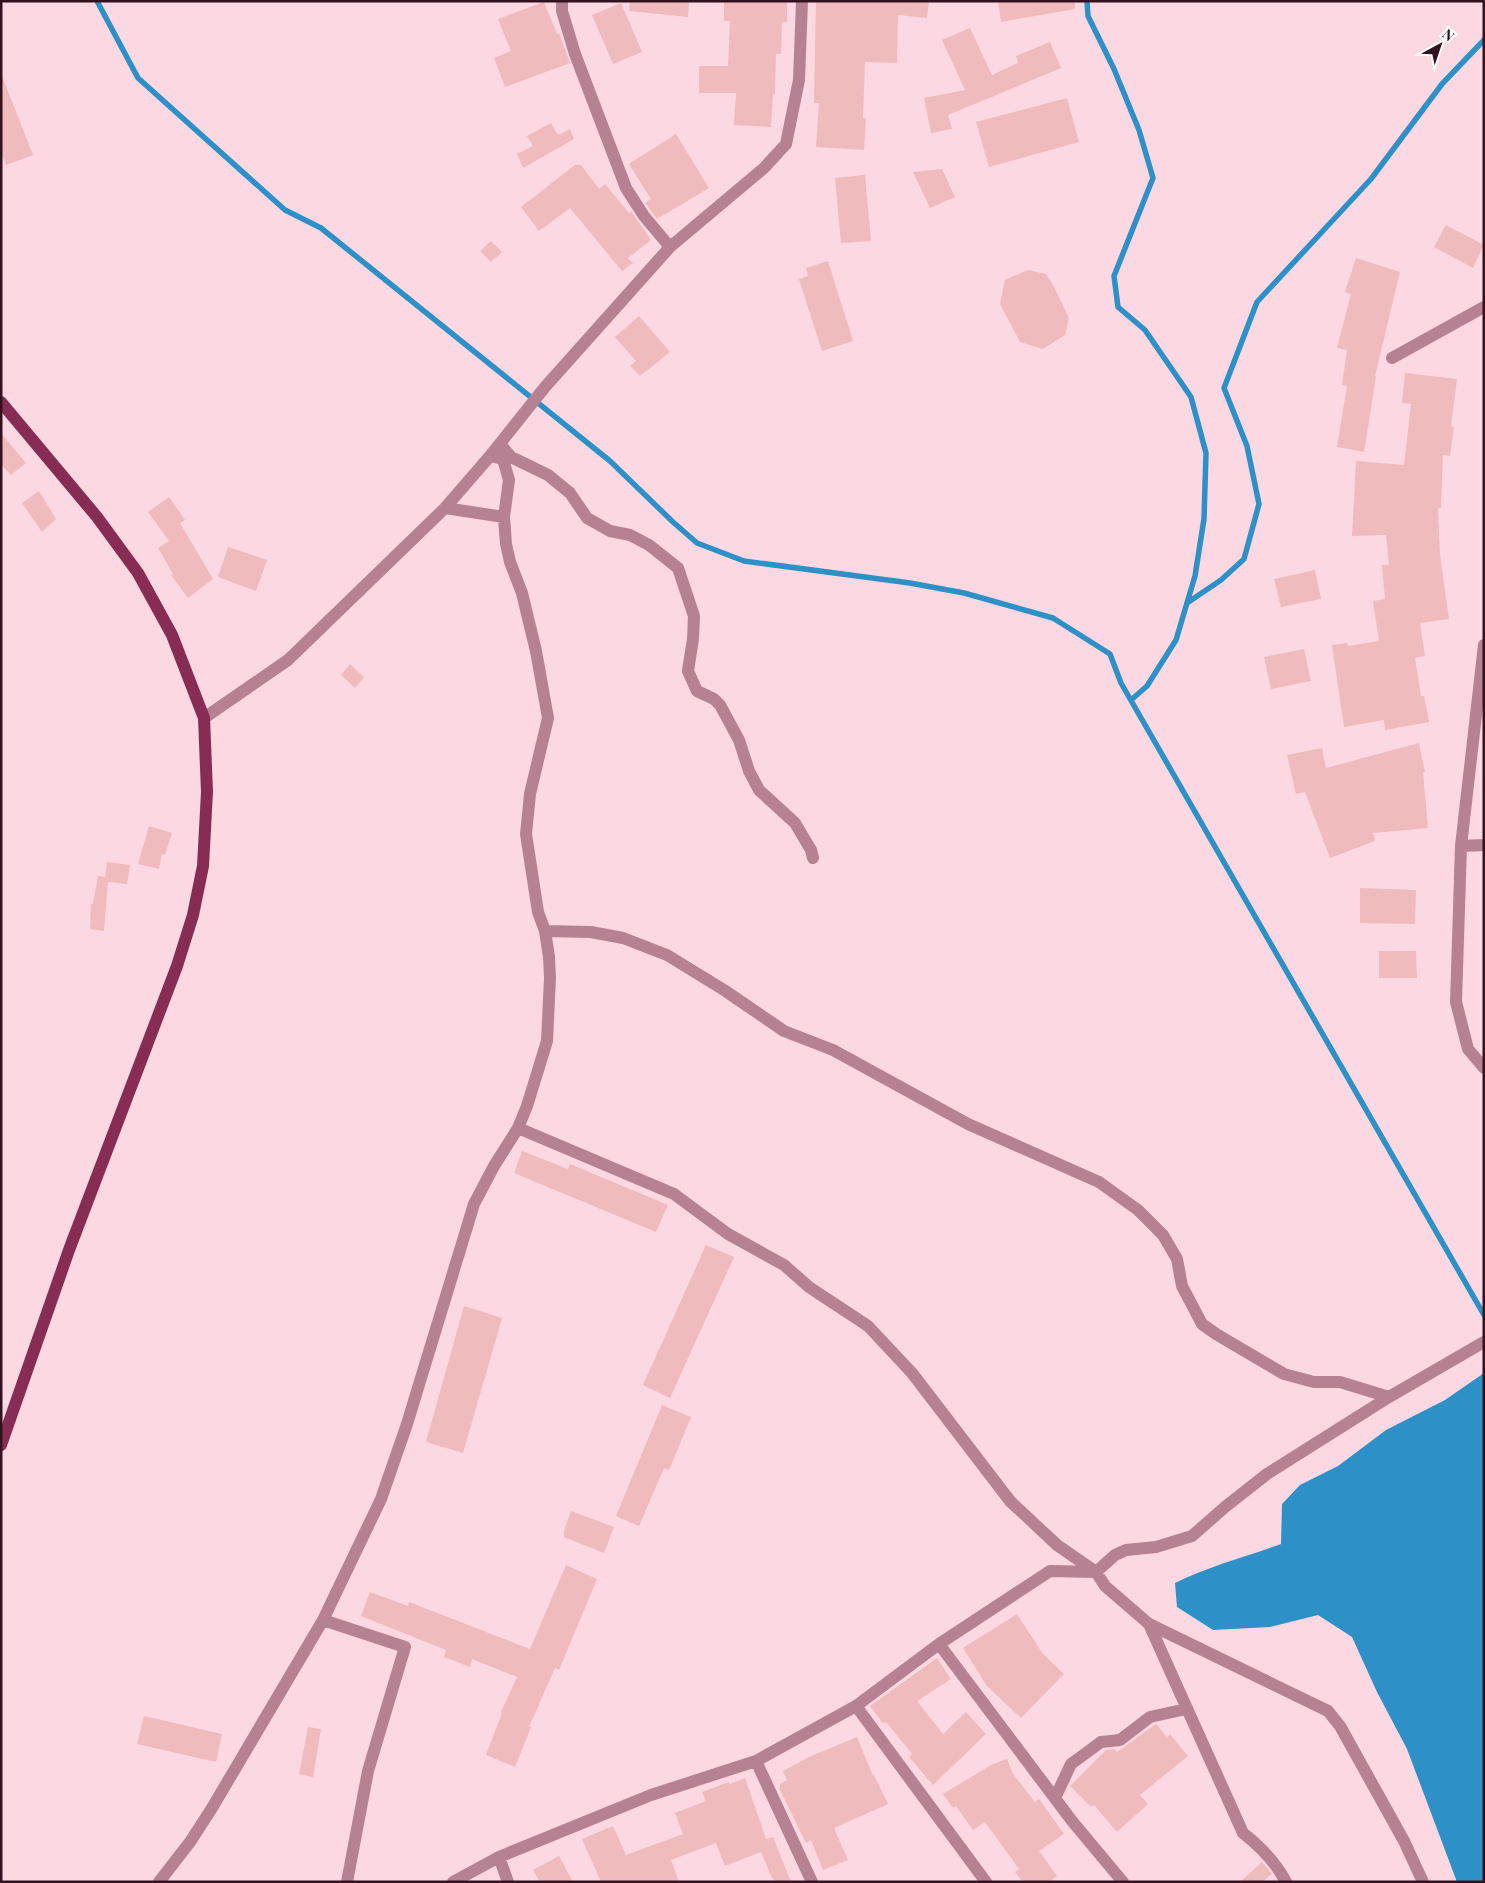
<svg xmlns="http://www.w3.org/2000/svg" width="1485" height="1883" font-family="'Playfair Display',serif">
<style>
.water{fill:#2d91c8}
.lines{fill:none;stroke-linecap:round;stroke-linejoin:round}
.stream{stroke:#2d91c8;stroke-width:5.5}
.building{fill:#f0bbbc}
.minor{stroke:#b68293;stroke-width:12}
.major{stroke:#872c52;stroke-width:12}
</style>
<rect width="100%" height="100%" fill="#fcd8e3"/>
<!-- water -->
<path class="water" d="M1484,1373V1882H1457L1407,1749L1377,1692L1352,1637L1318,1615L1270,1627L1213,1630L1177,1607L1175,1583C1209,1566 1245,1557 1281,1544L1282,1504L1300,1485L1338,1466L1386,1430L1445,1400Z"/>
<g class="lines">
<!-- stream -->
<path class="stream" d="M97,1L138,78L285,210L321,228L610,461L673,522L697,543L744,561L910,583L964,593L1053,618L1110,654L1121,683L1484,1315
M1087,1L1088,16L1114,69L1139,130L1153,178L1114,276L1118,307L1145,330L1191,397L1206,453L1204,519L1195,576L1176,640L1147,686L1131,700
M1187,603L1221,580L1244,559L1259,504L1247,446L1224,388L1257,302L1371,179L1442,84L1484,40"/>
</g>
<!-- building -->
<path class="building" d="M630,1H689L688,17L629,11Z
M724,1H787V22H782L781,54H776L775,94H773L771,127L734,125L736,93H699V66H728L730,21H724Z
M816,1H929L927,18L898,15L897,63L865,62L863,118H866L864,150L816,147L819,103H814Z
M998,1H1075V9L1001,22Z
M544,2L557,34L559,33L570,63L505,87L494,58L511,51L498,19Z
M621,3L642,52L613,64L592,15Z
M970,28L992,75L1018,63L1016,56L1050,42L1061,68L948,115L952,129L931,133L924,98L965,90L942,40Z
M2,76L33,155L6,165L1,152Z
M1067,98L1079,142L989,167L976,122Z
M551,123L558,135L570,129L574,139L523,168L517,154L533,146L527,136Z
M676,134L709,188L657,219L645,203L651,199L629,164Z
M575,165H581L599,189L605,184L629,213L631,211L651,240L628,258L633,263L622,271L570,208L539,231L521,207Z
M942,169L955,197L930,208L913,172Z
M865,175L871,241L841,243L835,178Z
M1446,225L1484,245L1473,268L1434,247Z
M491,241L502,252L491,262L480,251Z
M1356,258L1400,272L1375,376H1376L1373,396L1364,452L1337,447L1347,386L1342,385L1347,350L1337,348L1351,294L1345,292Z
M828,261L853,341L822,351L799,279L808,276L806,268Z
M1028,270L1046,274L1052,283L1069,318L1065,335L1043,349L1020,342L1000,304L1005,280Z
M639,316L670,352L640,376L630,366L636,361L615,337Z
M1405,373L1457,379L1451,426L1454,427L1450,456L1443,455L1441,508H1438L1440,555L1449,619L1420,623L1425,656L1415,658L1421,696H1424L1429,722L1385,730L1384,720L1344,727L1332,645L1347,643L1348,646L1379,641L1373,601L1385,599L1382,565H1389L1386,535L1352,536L1356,461L1404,465L1411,404L1402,403Z
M1,433L26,463L11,475L1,464Z
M39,491L56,519L42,532L22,503Z
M169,497L185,520L180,523L213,579L188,598L171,575L173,574L158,548L169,541L148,512Z
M228,547L267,560L256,591L218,577Z
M1315,570L1321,599L1281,607L1274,579Z
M1304,649L1311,681L1271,689L1264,657Z
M350,664L364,677L355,688L341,675Z
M1419,743L1425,772H1423L1428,828L1373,833L1375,841L1330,858L1305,792L1296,794L1287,755L1322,748L1326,768Z
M149,826L172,833L165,855L162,854L159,869L138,864Z
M107,862L130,865L127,884L108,882L104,931L90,929L91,904H93L98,876L105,877Z
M1360,888L1416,890L1415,924L1360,923Z
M1379,951H1416L1417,978H1379Z
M522,1151L568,1169L570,1164L668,1205L656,1232L514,1173Z
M706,1245L734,1257L670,1398L643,1385Z
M464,1306L502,1318L463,1453L426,1442Z
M662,1405L691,1417L669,1470L664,1468L639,1526L616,1516Z
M571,1511L614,1527L604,1553L564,1537V1531Z
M566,1565L597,1579L559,1670L555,1668L529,1727H531L515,1767L486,1755L502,1713L501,1712L517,1677L472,1659L470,1667L444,1657L446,1650L361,1616L370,1592L408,1606L409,1602L530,1649Z
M1017,1614L1043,1654L1064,1674L1021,1718L987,1686L963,1648Z
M937,1658L951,1679L917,1701L943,1734L966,1712L986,1734L933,1785L909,1757L912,1754L886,1722L883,1723L870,1706Z
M144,1716L222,1734L216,1762L137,1744Z
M1156,1724L1167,1737L1170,1734L1188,1756L1140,1795L1148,1804L1117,1832L1094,1805L1091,1807L1070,1786L1106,1750L1114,1749L1117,1752Z
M308,1727L321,1729L313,1777L299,1774Z
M857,1737L873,1776L874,1775L888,1804L834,1828L848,1860L823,1870L811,1840L806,1843L780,1790V1784L787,1780L783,1771L809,1757Z
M1007,1759L1013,1774L1035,1802L1039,1799L1064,1834L1039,1851L1057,1876L1049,1882H1023L1015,1872L1019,1869L985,1822L973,1830L956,1806L953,1808L943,1794L991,1765Z
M745,1778L766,1839L773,1837L791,1882H775L771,1876L761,1852L725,1866L716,1843L671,1860L679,1882H601L582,1839L613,1826L626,1855L683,1834L675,1813L706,1801L702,1792L729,1782L730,1784Z
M559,1856L573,1882H540L533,1870Z
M1262,1862L1272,1874L1262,1882H1240Z"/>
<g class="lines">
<!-- minor -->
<path class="minor" d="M562,1V11L575,54L626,188L644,216L670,247
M1392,358L1484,307
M500,444L511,457L548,475L570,493L587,518L610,531L630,535L649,545L678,568L694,616L693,639L688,671L697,691L714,699L720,705L739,740L749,771L759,790L795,823L811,850L813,858
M445,508L504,517
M1484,645L1461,846L1456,1002L1468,1049L1484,1068
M204,718L288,660L445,508L490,456L545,387L670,247L764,168L786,144L799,80L802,1
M1461,846L1484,845
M545,931L591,932L623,938L667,955L724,990L784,1031L833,1050L968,1124L1099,1182L1138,1210L1163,1235L1177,1259L1182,1286L1202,1324L1216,1334L1284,1374L1314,1382H1340L1389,1397
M518,1128L674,1194L728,1234L784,1265L809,1287L868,1326L912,1373L1010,1501L1057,1545L1096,1572L1115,1555L1126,1550L1156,1547L1192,1536L1225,1507L1267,1474L1389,1397L1484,1342
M323,1620L405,1647L368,1771L347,1882
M1149,1624L1243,1833C1261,1847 1275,1861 1286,1882
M939,1644L1072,1821L1123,1882
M856,1706L986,1882
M756,1761L812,1882
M1055,1798L1071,1764L1101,1742L1120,1740L1150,1717L1186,1709
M499,1857L508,1882
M159,1882L190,1842L212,1808L323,1620L381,1499L407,1424L474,1204L494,1166L518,1128L527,1106L547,1041L550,978L549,957L545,931L538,912L526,834L530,794L548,718L536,651L522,593L510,562L506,544L504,517L509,480L503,459L490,456
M453,1882L499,1857L651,1795L756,1761L856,1706L939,1644L1050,1571L1096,1572L1105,1586L1149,1624L1328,1711L1340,1726L1404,1841L1423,1882"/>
<!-- major -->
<path class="major" d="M1,402L97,517L138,573L172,635L204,718L207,792L203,866L193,915L177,966L69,1250L1,1445"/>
</g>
<!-- border -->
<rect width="1485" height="1883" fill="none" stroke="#31121e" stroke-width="5"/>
<!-- north arrow -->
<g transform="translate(1440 45) rotate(40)" stroke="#ffffff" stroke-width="4" paint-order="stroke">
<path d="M0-4L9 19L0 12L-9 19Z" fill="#31121e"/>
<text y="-8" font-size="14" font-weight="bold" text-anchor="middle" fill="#31121e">N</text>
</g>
</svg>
